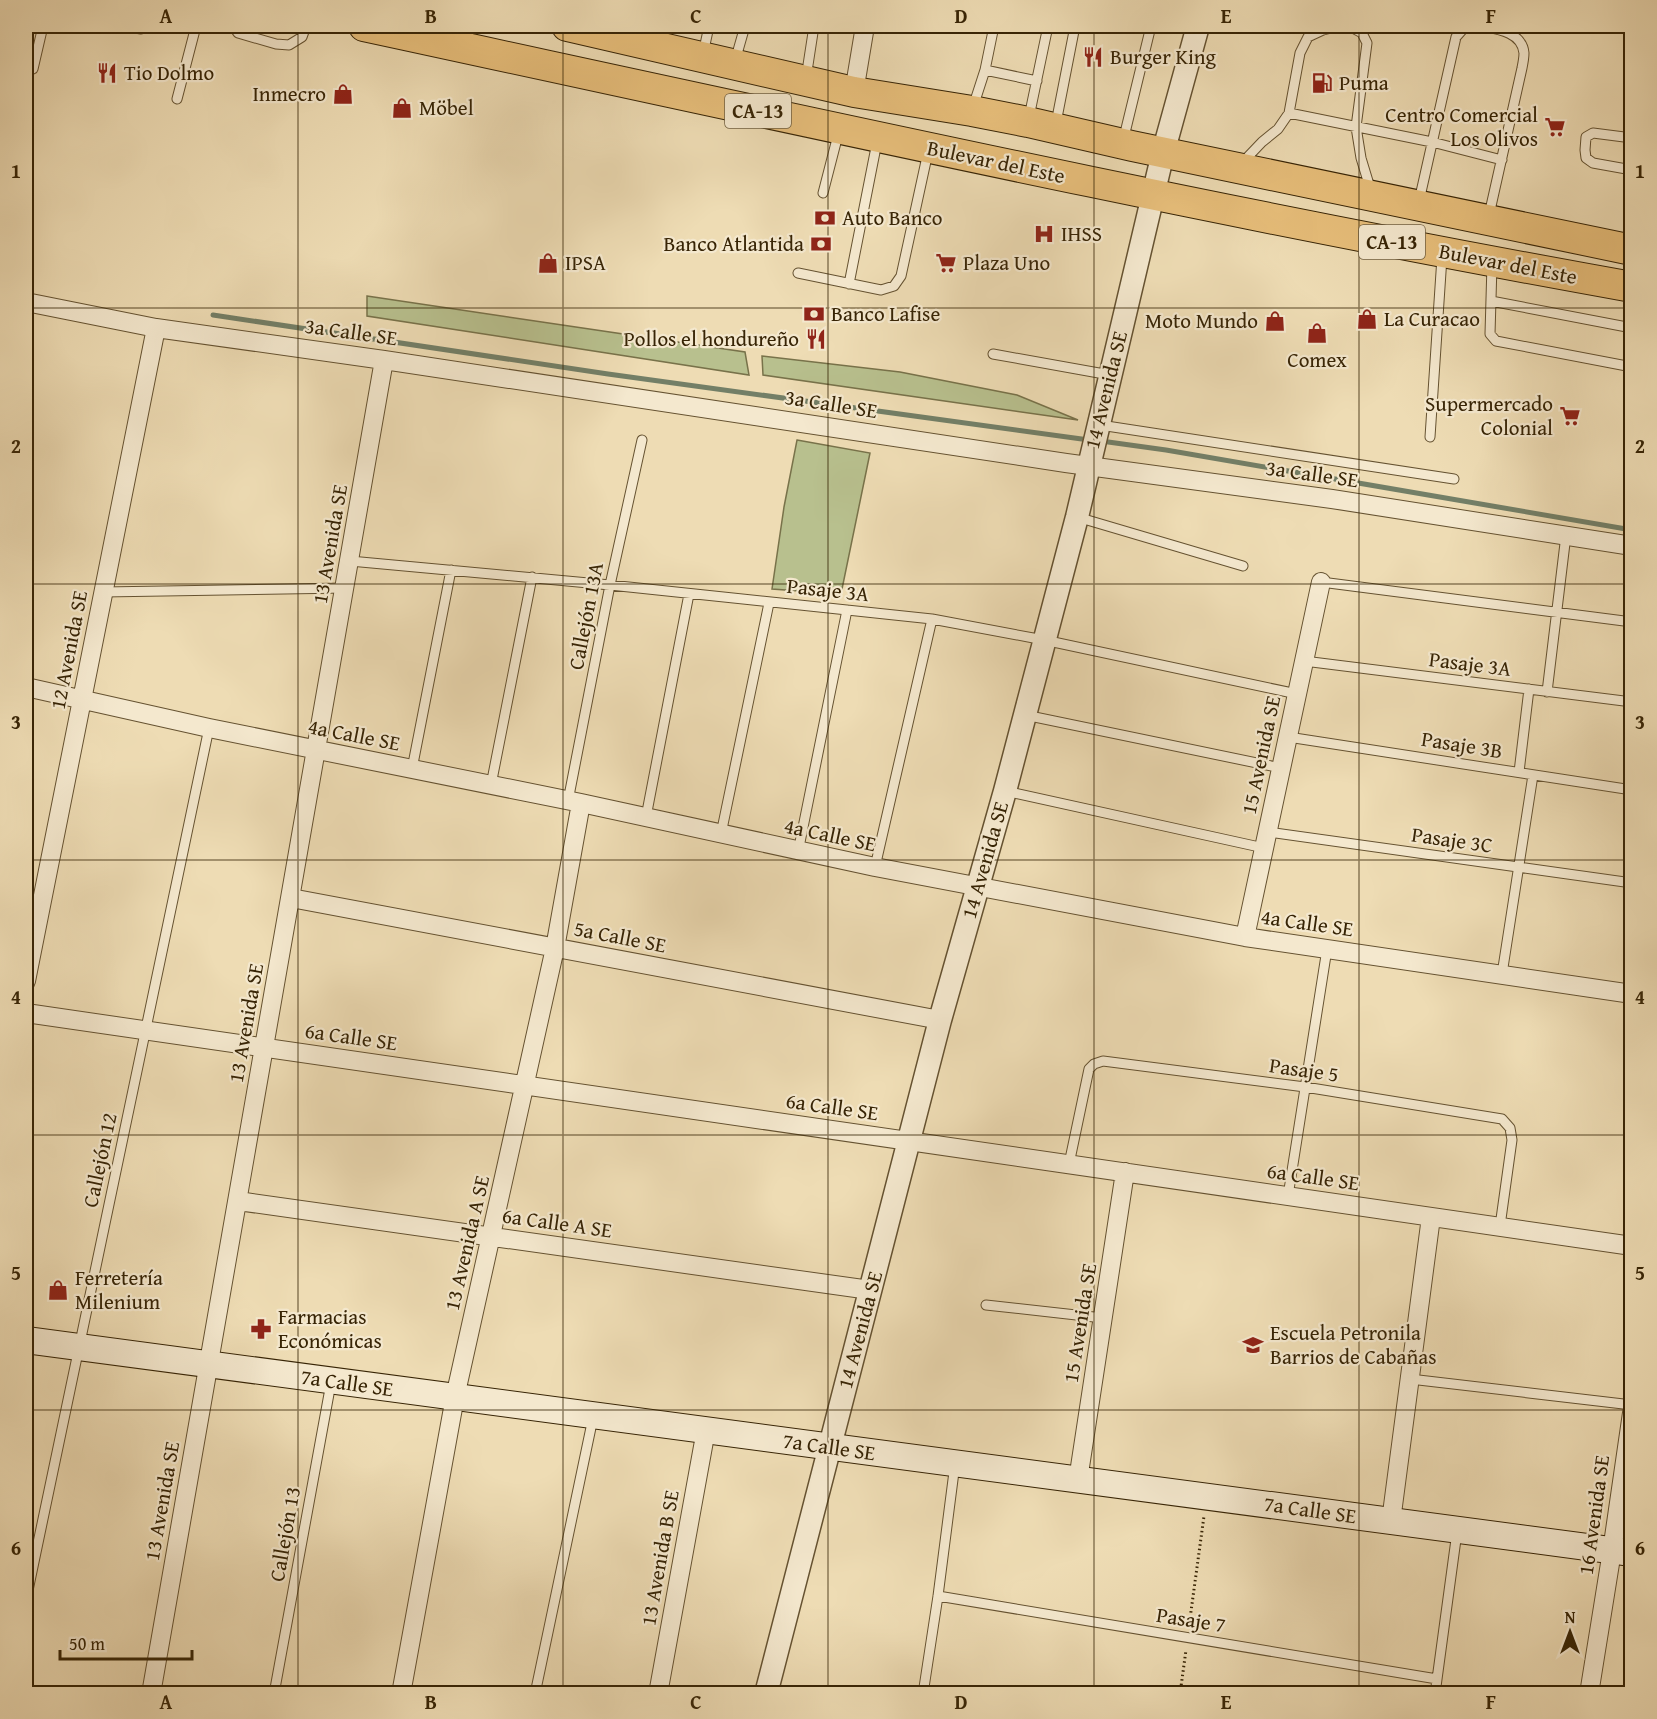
<svg xmlns="http://www.w3.org/2000/svg" width="1657" height="1719" font-family="'Gentium Book Plus',serif">
<style>
.grass{fill:#b8c08e;stroke:#78724a;stroke-width:1.5}
.lines{fill:none;stroke-linecap:round;stroke-linejoin:round}
.stream{stroke:#737f67;stroke-width:5}
.service-casing{stroke:#655231;stroke-width:11}
.minor-casing{stroke:#655231;stroke-width:20}
.tertiary-casing{stroke:#655231;stroke-width:25}
.secondary-casing{stroke:#372405;stroke-width:28}
.trunk-casing{stroke:#372405;stroke-width:32}
.path{stroke:#372405;stroke-width:3;stroke-dasharray:1.5 3;stroke-linecap:butt}
.service{stroke:#f4e8ce;stroke-width:9}
.minor{stroke:#f4e8ce;stroke-width:18}
.tertiary{stroke:#f4e8ce;stroke-width:22}
.secondary{stroke:#f4e8ce;stroke-width:26}
.trunk{stroke:#e7be7a;stroke-width:30}
.grid{fill:none;stroke:#372405;stroke-width:1.5;stroke-opacity:0.55}
.labels{text-anchor:middle;stroke-width:4.5;stroke-linejoin:round;paint-order:stroke}
.shield{fill:#f4e8ce;stroke:#705f41;stroke-width:1.5}
.shield-label{font-size:20px;font-weight:bold;fill:#372405}
.poi-label{font-size:21px;fill:#372405;stroke:#f4e8ce;text-anchor:start}
.street-label{font-size:21px;fill:#372405;stroke:#f4e8ce}
.neatline{fill:none;stroke:#372405;stroke-width:2}
.grid-label{font-size:20px;text-anchor:middle;font-weight:bold;fill:#372405}
</style>
<rect width="100%" height="100%" fill="#eedcb4"/>
<filter id="stains"><feTurbulence type="fractalNoise" baseFrequency=".00333" numOctaves="4"/><feColorMatrix values="0 0 0 0 .2 0 0 0 0 .09 0 0 0 0 .02 0 0 0 .5 -.17"/></filter>
<radialGradient id="worn" r=".72"><stop offset=".6" stop-color="#630" stop-opacity="0"/><stop offset="1" stop-color="#630" stop-opacity=".3"/></radialGradient>
<!-- grass -->
<path class="grass" d="M367,296L745,352L749,375L367,316Z
M762,356L900,372L1017,395L1078,420L763,375Z
M797,440L870,453L841,594L772,589L784,507Z"/>
<g class="lines">
<!-- stream -->
<path class="stream" d="M213,315L608,374L1089,440
M1101,441L1166,450L1632,530"/>
<!-- service casing -->
<g class="service-casing">
<path id="service" d="M123,26L141,29L146,26
M233,26L238,33L276,44L289,45L302,37L306,26
M1349,26L1362,33L1367,43L1356,127L1361,158L1371,191
M1481,26C1497,29 1522,32 1524,53C1524,58 1523,63 1522,68L1489,215
M703,54L709,26
M735,61L745,26
M985,70L1037,81
M26,71L33,69L43,26
M806,78L814,26
M177,99L196,26
M973,107L985,70L994,26
M1289,113L1432,142L1502,160
M1029,117L1048,26
M1056,123L1075,26
M1632,138L1593,133L1586,137L1585,150L1586,158L1593,163L1632,170
M1123,141L1151,26
M1241,164L1262,142L1278,129L1289,113L1300,53L1308,37L1323,30L1340,26
M823,193L839,131
M1419,201L1456,37L1464,28L1477,26
M1492,264L1490,334L1496,341L1632,367
M798,273L881,290L894,286L901,276L928,152
M849,284L877,142
M1491,301L1632,328
M993,354L1110,375
M1100,425L1454,479
M1430,437L1442,257
M1077,517L1243,566
M350,561L610,585L932,619L1044,640L1297,694
M1321,582L1632,622
M103,592L345,588
M1304,661L1632,702
M1547,692L1566,535
M1025,715L1281,768
M1288,737L1632,790
M412,769L451,570
M1519,772L1529,689
M491,785L532,577
M1005,791L1264,848
M568,801L610,585L642,440
M646,817L689,594
M1268,832L1632,883
M721,834L769,603
M798,852L847,610
M875,867L932,619
M1502,974L1533,775
M1069,1164L1089,1069L1094,1064L1103,1061L1305,1087L1502,1119L1510,1128L1512,1140L1500,1226
M1288,1196L1327,949
M986,1305L1103,1318
M1410,1379L1632,1405
M938,1596L1437,1679
M26,1600L209,728
M274,1694L331,1383
M535,1694L593,1418
M923,1694L938,1596L955,1464
M1435,1694L1457,1532"/>
</g>
<!-- minor casing -->
<g class="minor-casing">
<path id="minor" d="M854,92L865,26
M26,302L156,328L384,360L1066,463L1332,499L1632,546
M26,687L209,728L581,803L875,867L1245,937L1632,994
M291,898L940,1020
M1245,937L1321,582
M26,981L156,328
M26,1013L1632,1246
M238,1201L870,1290
M1078,1480L1125,1172
M1391,1521L1431,1217
M151,1694L384,360
M401,1694L455,1397L555,948L581,803
M658,1694L706,1430
M1589,1694L1612,1551L1632,1413"/>
</g>
<!-- tertiary casing -->
<g class="tertiary-casing">
<path id="tertiary" d="M766,1694L940,1020L1005,791L1077,517L1163,153L1198,26"/>
</g>
<!-- secondary casing -->
<g class="secondary-casing">
<path id="secondary" d="M26,1340L1632,1553"/>
</g>
<!-- trunk casing -->
<g class="trunk-casing">
<path id="trunk" d="M364,26C786,117 1207,211 1632,287
M567,26L854,92L972,111L1028,122L1132,146L1632,250"/>
</g>
<!-- path -->
<path class="path" d="M1189,1626L1204,1516
M1180,1694L1186,1650"/>
<!-- service -->
<use href="#service" class="service"/>
<!-- minor -->
<use href="#minor" class="minor"/>
<!-- tertiary -->
<use href="#tertiary" class="tertiary"/>
<!-- secondary -->
<use href="#secondary" class="secondary"/>
<!-- trunk -->
<use href="#trunk" class="trunk"/>
</g>
<!-- grid -->
<path class="grid" d="M298,26V1694M563,26V1694M828,26V1694M1094,26V1694M1359,26V1694M26,308H1632M26,584H1632M26,860H1632M26,1135H1632M26,1410H1632"/>
<!-- icons -->
<defs>
<g id="restaurant-bare" transform="scale(1.62)"><path d="M-5-6h1v4h1v-4h1v4h1v-4h1v5L-1.5 .5V6h-2V.5L-5-1ZM5-6V6H3V1.5H1.5Q1.5-4 5-6Z" fill="#8f2418" stroke="#f4e8ce" stroke-width="2.5" paint-order="stroke"/></g>
<g id="fuel-bare" transform="scale(1.62)"><path d="M-5.5-6h7V0h2V4h1.3V-2.5L3-4.5l.8-.8L6-3V5H2.5V1h-1V6h-7ZM-4.2-4.7v3.2H.2V-4.7Z" fill="#8f2418" stroke="#f4e8ce" stroke-width="2.5" paint-order="stroke"/></g>
<g id="shop-bare" transform="scale(1.62)"><path d="M-5-2.5h2.3a2.7 3.5 0 0 1 5.4 0H5L5.5 6h-11ZM-1.5-2.5h3a1.5 2.3 0 0 0-3 0Z" fill="#8f2418" stroke="#f4e8ce" stroke-width="2.5" paint-order="stroke"/></g>
<g id="supermarket-bare" transform="scale(1.62)"><path d="M-6-5.5h2.5l.6 2H6L4.5 2H-2.5L-4.4-4H-6ZM-1.5 3.2a1.3 1.3 0 1 0 .1 0ZM3 3.2a1.3 1.3 0 1 0 .1 0Z" fill="#8f2418" stroke="#f4e8ce" stroke-width="2.5" paint-order="stroke"/></g>
<g id="bank-bare" transform="scale(1.62)"><path d="M-6-4H6V4H-6ZM0-2.3a2.3 2.3 0 1 0 0 4.6a2.3 2.3 0 1 0 0-4.6Z" fill="#8f2418" stroke="#f4e8ce" stroke-width="2.5" paint-order="stroke"/></g>
<g id="hospital-bare" transform="scale(1.62)"><path d="M-5-5h3v3.5h4V-5h3V5h-3V1.5h-4V5h-3Z" fill="#8f2418" stroke="#f4e8ce" stroke-width="2.5" paint-order="stroke"/></g>
<g id="pharmacy-bare" transform="scale(1.62)"><path d="M-2-6h4v4h4v4h-4v4h-4v-4h-4v-4h4Z" fill="#8f2418" stroke="#f4e8ce" stroke-width="2.5" paint-order="stroke"/></g>
<g id="school-bare" transform="scale(1.62)"><path d="M0-5L7-2L0 1L-7-2ZM-4 1L0 2.5L4 1V4Q0 6-4 4Z" fill="#8f2418" stroke="#f4e8ce" stroke-width="2.5" paint-order="stroke"/></g>
</defs>
<g fill-rule="evenodd">
<use href="#restaurant-bare" x="1093" y="57"/>
<use href="#restaurant-bare" x="107" y="73"/>
<use href="#fuel-bare" x="1322" y="83"/>
<use href="#shop-bare" x="343" y="94"/>
<use href="#shop-bare" x="402" y="108"/>
<use href="#supermarket-bare" x="1555" y="127"/>
<use href="#bank-bare" x="825" y="218"/>
<use href="#hospital-bare" x="1044" y="234"/>
<use href="#bank-bare" x="821" y="244"/>
<use href="#shop-bare" x="548" y="263"/>
<use href="#supermarket-bare" x="946" y="263"/>
<use href="#bank-bare" x="814" y="314"/>
<use href="#shop-bare" x="1367" y="319"/>
<use href="#shop-bare" x="1275" y="321"/>
<use href="#shop-bare" x="1317" y="333"/>
<use href="#restaurant-bare" x="816" y="339"/>
<use href="#supermarket-bare" x="1570" y="416"/>
<use href="#shop-bare" x="58" y="1290"/>
<use href="#pharmacy-bare" x="261" y="1329"/>
<use href="#school-bare" x="1253" y="1345"/>
</g>
<g class="labels">
<!-- shield labels -->
<g class="shield">
<rect x="725" y="94" width="66" height="34" rx="4.5"/>
<rect x="1359" y="225" width="66" height="34" rx="4.5"/>
</g>
<g class="shield-label">
<text x="758" y="118">CA-13</text>
<text x="1392" y="249">CA-13</text>
</g>
<!-- poi labels -->
<g class="poi-label">
<text x="1110" y="64">Burger King</text>
<text x="124" y="80">Tio Dolmo</text>
<text x="1339" y="90">Puma</text>
<text x="326" y="101" text-anchor="end">Inmecro</text>
<text x="419" y="115">Möbel</text>
<text x="1538" y="122" text-anchor="end">Centro Comercial<tspan x="1538" dy="24">Los Olivos</tspan></text>
<text x="842" y="225">Auto Banco</text>
<text x="1061" y="241">IHSS</text>
<text x="804" y="251" text-anchor="end">Banco Atlantida</text>
<text x="565" y="270">IPSA</text>
<text x="963" y="270">Plaza Uno</text>
<text x="831" y="321">Banco Lafise</text>
<text x="1384" y="326">La Curacao</text>
<text x="1258" y="328" text-anchor="end">Moto Mundo</text>
<text x="799" y="346" text-anchor="end">Pollos el hondureño</text>
<text x="1317" y="367" text-anchor="middle">Comex</text>
<text x="1553" y="411" text-anchor="end">Supermercado<tspan x="1553" dy="24">Colonial</tspan></text>
<text x="75" y="1285">Ferretería<tspan x="75" dy="24">Milenium</tspan></text>
<text x="278" y="1324">Farmacias<tspan x="278" dy="24">Económicas</tspan></text>
<text x="1270" y="1340">Escuela Petronila<tspan x="1270" dy="24">Barrios de Cabañas</tspan></text>
</g>
<!-- street labels -->
<g class="street-label">
<text transform="translate(996 162) rotate(12)" y="7">Bulevar del Este</text>
<text transform="translate(1508 264) rotate(11)" y="7">Bulevar del Este</text>
<text transform="translate(351 332) rotate(8)" y="7">3a Calle SE</text>
<text transform="translate(1106 390) rotate(-76)" y="7">14 Avenida SE</text>
<text transform="translate(831 404) rotate(9)" y="7">3a Calle SE</text>
<text transform="translate(1312 474) rotate(8)" y="7">3a Calle SE</text>
<text transform="translate(330 544) rotate(-80)" y="7">13 Avenida SE</text>
<text transform="translate(828 590) rotate(6)" y="7">Pasaje 3A</text>
<text transform="translate(586 616) rotate(-79)" y="7">Callejón 13A</text>
<text transform="translate(69 650) rotate(-79)" y="7">12 Avenida SE</text>
<text transform="translate(1470 664) rotate(7)" y="7">Pasaje 3A</text>
<text transform="translate(354 735) rotate(11)" y="7">4a Calle SE</text>
<text transform="translate(1462 745) rotate(9)" y="7">Pasaje 3B</text>
<text transform="translate(1261 755) rotate(-78)" y="7">15 Avenida SE</text>
<text transform="translate(830 835) rotate(12)" y="7">4a Calle SE</text>
<text transform="translate(1452 840) rotate(8)" y="7">Pasaje 3C</text>
<text transform="translate(985 860) rotate(-74)" y="7">14 Avenida SE</text>
<text transform="translate(1307 923) rotate(8)" y="7">4a Calle SE</text>
<text transform="translate(620 937) rotate(11)" y="7">5a Calle SE</text>
<text transform="translate(246 1023) rotate(-80)" y="7">13 Avenida SE</text>
<text transform="translate(351 1037) rotate(8)" y="7">6a Calle SE</text>
<text transform="translate(1304 1070) rotate(8)" y="7">Pasaje 5</text>
<text transform="translate(832 1107) rotate(8)" y="7">6a Calle SE</text>
<text transform="translate(100 1160) rotate(-78)" y="7">Callejón 12</text>
<text transform="translate(1313 1177) rotate(8)" y="7">6a Calle SE</text>
<text transform="translate(557 1223) rotate(8)" y="7">6a Calle A SE</text>
<text transform="translate(467 1243) rotate(-77)" y="7">13 Avenida A SE</text>
<text transform="translate(1080 1323) rotate(-81)" y="7">15 Avenida SE</text>
<text transform="translate(860 1330) rotate(-75)" y="7">14 Avenida SE</text>
<text transform="translate(347 1383) rotate(8)" y="7">7a Calle SE</text>
<text transform="translate(829 1447) rotate(8)" y="7">7a Calle SE</text>
<text transform="translate(162 1501) rotate(-80)" y="7">13 Avenida SE</text>
<text transform="translate(1310 1510) rotate(8)" y="7">7a Calle SE</text>
<text transform="translate(1594 1515) rotate(-82)" y="7">16 Avenida SE</text>
<text transform="translate(285 1534) rotate(-80)" y="7">Callejón 13</text>
<text transform="translate(660 1558) rotate(-80)" y="7">13 Avenida B SE</text>
<text transform="translate(1191 1620) rotate(9)" y="7">Pasaje 7</text>
</g>
</g>
<!-- margin -->
<rect width="1657" height="1719" fill="none" stroke="#eedcb4" stroke-width="66"/>
<!-- north arrow -->
<g transform="translate(1570 1632)" stroke="#f4e8ce" stroke-width="4.5" paint-order="stroke">
<path d="M0-4.5L10 22L0 15L-10 22Z" fill="#372405"/>
<text y="-9" font-size="16" font-weight="bold" text-anchor="middle" fill="#372405">N</text>
</g>
<!-- scale -->
<path d="M60 1650v9h132v-9" fill="none" stroke="#372405" stroke-width="3"/>
<text x="69" y="1650" font-size="18" fill="#372405" stroke="#f4e8ce" stroke-width="4.5" paint-order="stroke">50 m</text>
<rect x="33" y="33" width="1591" height="1653" class="neatline"/>
<g class="grid-label">
<text x="166" y="23">A</text>
<text x="431" y="23">B</text>
<text x="696" y="23">C</text>
<text x="961" y="23">D</text>
<text x="1226" y="23">E</text>
<text x="1491" y="23">F</text>
<text x="16" y="178">1</text>
<text x="1640" y="178">1</text>
<text x="16" y="453">2</text>
<text x="1640" y="453">2</text>
<text x="16" y="729">3</text>
<text x="1640" y="729">3</text>
<text x="16" y="1004">4</text>
<text x="1640" y="1004">4</text>
<text x="16" y="1280">5</text>
<text x="1640" y="1280">5</text>
<text x="16" y="1555">6</text>
<text x="1640" y="1555">6</text>
<text x="166" y="1709">A</text>
<text x="431" y="1709">B</text>
<text x="696" y="1709">C</text>
<text x="961" y="1709">D</text>
<text x="1226" y="1709">E</text>
<text x="1491" y="1709">F</text>
</g>
<rect width="100%" height="100%" filter="url(#stains)"/>
<rect width="100%" height="100%" fill="url(#worn)"/>
</svg>
